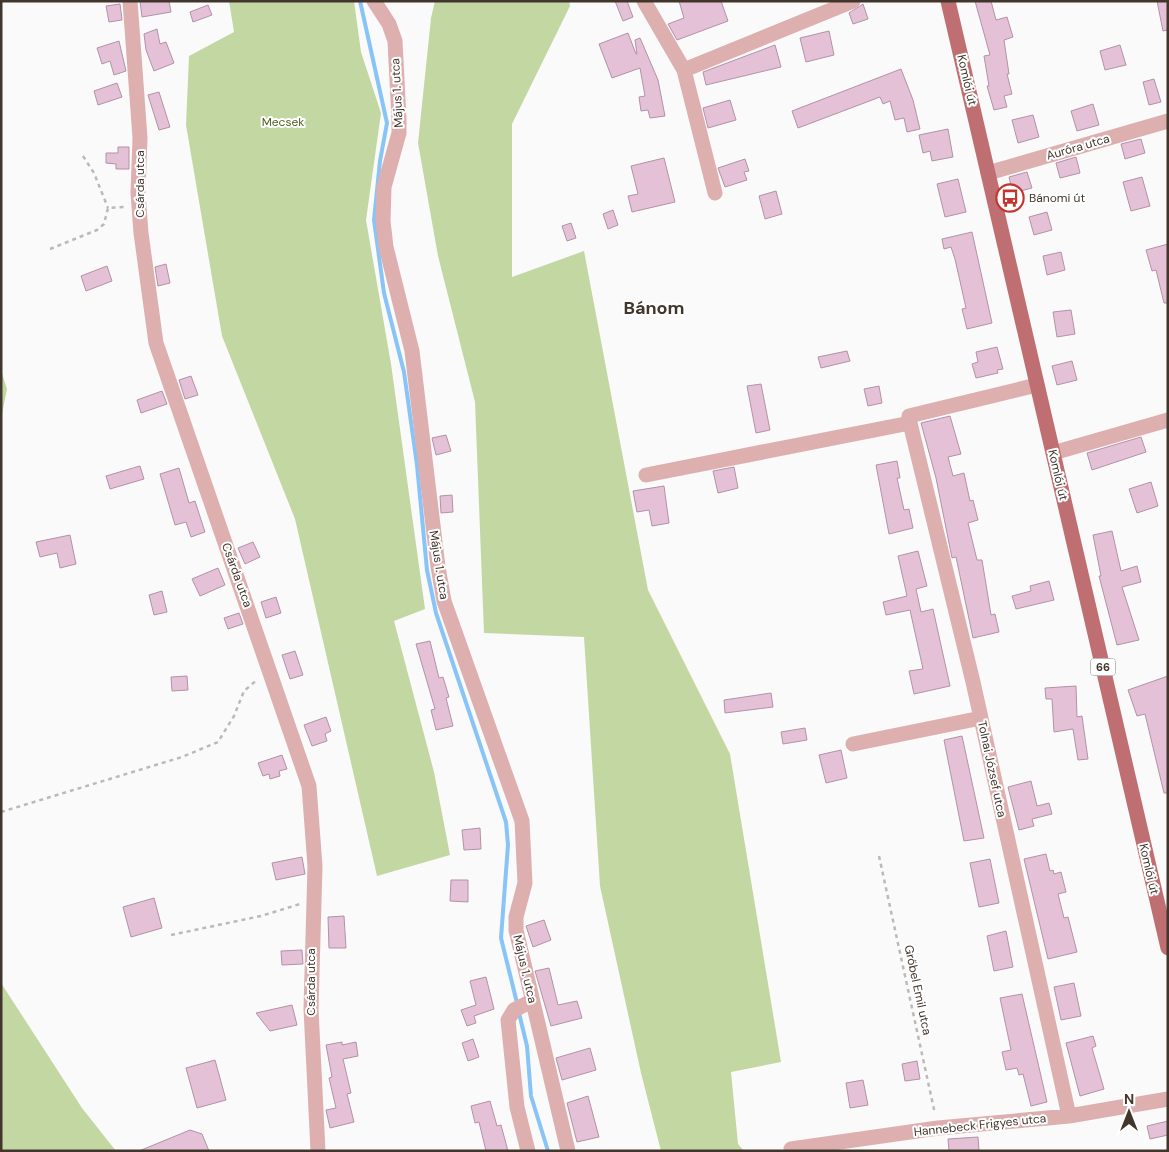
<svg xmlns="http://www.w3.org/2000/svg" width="1169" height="1152" font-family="'DM Sans',sans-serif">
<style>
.green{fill:#c3d7a3}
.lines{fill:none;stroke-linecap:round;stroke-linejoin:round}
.stream{stroke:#88c4f7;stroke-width:4}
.building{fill:#e4c1d6;stroke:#b392a6}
.path{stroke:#beb9b6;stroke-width:2.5;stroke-dasharray:4 4;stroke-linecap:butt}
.minor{stroke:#deafaf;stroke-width:15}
.major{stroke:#bf6e71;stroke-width:15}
.labels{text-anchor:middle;stroke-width:4;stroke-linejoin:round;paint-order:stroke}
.shield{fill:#fff;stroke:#7b726b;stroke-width:1}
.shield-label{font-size:11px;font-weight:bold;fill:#42352c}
.street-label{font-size:12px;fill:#42352c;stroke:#fff}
.park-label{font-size:12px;fill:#4d6022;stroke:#fff}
.poi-label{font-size:12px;fill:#42352c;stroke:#fff;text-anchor:start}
.district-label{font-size:18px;font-weight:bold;fill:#42352c;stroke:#fff}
</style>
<rect width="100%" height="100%" fill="#fafafa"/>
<!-- green -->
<path class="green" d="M229,1H354L361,52L381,113L366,220L391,364L425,609L394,621L434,772L450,855L377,876L295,519L222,336L186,125L189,56L234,32Z
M435,1H569L570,6L512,124V277L584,251L648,590L730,754L781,1062L731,1072L738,1144L744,1151H661L641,1073L600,886L584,637L484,633L475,402L438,256L418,143L431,18Z
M1,370L7,389L1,419Z
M1,983L82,1108L116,1151H1Z"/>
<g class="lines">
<!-- stream -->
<path class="stream" d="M360,1L387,123L380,161L374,220L384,293L404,372L417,465L427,570L436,613L506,822L508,845L501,938L517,1003
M519,1013L527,1046L531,1096L548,1151"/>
</g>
<!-- building -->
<path class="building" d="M140,1H169L171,12L142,17Z
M615,1H627L633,17L623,21Z
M679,1H721L728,21L677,40L668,24L684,18Z
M975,1H991L996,20L1007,17L1013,37L1004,40L1009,74H1007L1012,94L1004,96L1007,107L994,110L987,86H989L984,56L990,55Z
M1157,1H1168V30L1163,31Z
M120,4L122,20L109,22L106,6Z
M863,4L868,19L853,24L849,13Z
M208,5L212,15L193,22L190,12Z
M157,29L160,44L166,42L174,63L154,71L146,50L144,34Z
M829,31L834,55L806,62L800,38Z
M628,33L636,54H637L635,40L640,38L658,80L665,116L650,118L648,110L641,111L639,97L645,96L640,68L612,78L599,44Z
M119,41L126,71L114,75L110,61L102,64L97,48Z
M775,45L781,67L706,85L703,72Z
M1120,45L1126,65L1105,70L1100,51Z
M901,69L913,100L920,129L907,132L904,118L895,120L890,101L883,104L880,97L798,128L792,111Z
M1154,79L1161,102L1149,105L1143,82Z
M117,83L122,97L98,105L94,91Z
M159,92L170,127L159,130L148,95Z
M730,100L736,120L708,128L703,108Z
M1093,104L1099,125L1077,131L1071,111Z
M1033,115L1039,137L1018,143L1012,120Z
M948,129L953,157L932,161L930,151L923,153L919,135Z
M1141,139L1145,153L1125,159L1121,144Z
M118,147H129V169H116V164L106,163V153H118Z
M1076,157L1080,173L1060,178L1056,163Z
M664,158L675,202L632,212L628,196L638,194L631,166Z
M745,159L749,171L744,172L747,180L725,187L718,168Z
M1027,172L1032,188L1013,193L1009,177Z
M1142,177L1150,206L1131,211L1123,182Z
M958,179L966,212L945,217L937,184Z
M776,191L782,214L765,219L759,196Z
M613,210L618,225L608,229L603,214Z
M1047,212L1052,230L1034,235L1029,217Z
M571,223L576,238L567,241L562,226Z
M972,232L992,323L967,329L962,309L966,308L955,259L951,247L944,249L942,239Z
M1168,244V303H1164L1156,270L1152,271L1146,250Z
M1061,252L1065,270L1047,275L1043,256Z
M166,264L170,283L158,286L155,267Z
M107,266L112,281L86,291L81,276Z
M1071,310L1075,334L1057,337L1053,312Z
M997,347L1003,369L997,370L998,373L976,378L972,364L978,362L976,352Z
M847,351L850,361L821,368L818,357Z
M1072,361L1077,380L1057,385L1052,366Z
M191,376L198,395L185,399L179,380Z
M761,384L770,430L756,433L747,386Z
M879,386L882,403L868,406L864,389Z
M162,391L167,404L141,413L137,400Z
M950,416L961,454L948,457L953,476L964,473L970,501L973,500L978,520L968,523L977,560H982L991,615L995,614L999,632L973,638L956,557L952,558L936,478L921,423Z
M446,435L451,451L436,455L432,438Z
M1141,437L1146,452L1092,470L1087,453Z
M897,461L900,478H897L904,510L909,509L913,528L889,534L876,465Z
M140,466L144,479L110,489L106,476Z
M734,467L738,488L718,493L713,471Z
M179,468L189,503L195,501L205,532L191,537L186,522L175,525L160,474Z
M1151,482L1158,506L1137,513L1129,489Z
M664,486L669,523L652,526L649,510L637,512L633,491Z
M452,495L453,512L441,513L440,496Z
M1112,531L1121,571L1137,566L1141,582L1122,587L1139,640L1117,645L1099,576H1101L1093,535Z
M70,535L76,564L60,568L57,553L40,557L36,542Z
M253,542L260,557L245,564L238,548Z
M918,551L927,586L916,589L921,612L933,609L950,686L914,694L909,671L923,669L910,610L886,615L883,602L907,596L898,556Z
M218,568L225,585L200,596L192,579Z
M1049,581L1054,600L1016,609L1012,596L1031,591L1030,586Z
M162,591L167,612L154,615L149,595Z
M276,597L281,613L266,618L261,602Z
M239,613L243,624L228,629L224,618Z
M430,641L439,678L443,677L449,697L446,698L453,726L436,730L431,710L435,709L416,644Z
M295,651L303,675L290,679L282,655Z
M187,676L188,690L172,691L171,677Z
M1168,676V793H1164L1145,714L1137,716L1128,690Z
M1076,686L1077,717L1082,716L1088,759L1078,760L1073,729L1054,732L1052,699H1046L1045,688Z
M771,693L773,707L725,713L724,700Z
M326,717L331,731L325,734L327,741L312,746L304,725Z
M805,728L807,740L783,744L781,732Z
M962,736L984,838L964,841L944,740Z
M841,750L847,778L826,783L819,755Z
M282,755L287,769L279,771L280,776L270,779L269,774L263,776L258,763Z
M1031,781L1037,806L1049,803L1052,814L1032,819L1034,826L1019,830L1008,787Z
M480,828L481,849L464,850L462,830Z
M1046,854L1050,871L1053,870L1054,874L1061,872L1066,892L1058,894L1064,918L1068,917L1077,952L1048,959L1024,859Z
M302,857L305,874L276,880L272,863Z
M990,859L999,903L979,907L970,863Z
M451,880H468V902L450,901Z
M154,898L162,928L131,937L123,907Z
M344,916L346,948H329L328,917Z
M544,920L551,940L533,947L526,926Z
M1006,931L1013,967L994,971L987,936Z
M302,950L303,964L282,965L281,951Z
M549,968L558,1005L577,1001L582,1018L551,1026L535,971Z
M486,977L494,1009L474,1016L476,1023L467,1026L461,1010L476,1005L470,981Z
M1074,983L1081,1016L1061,1020L1054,987Z
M1022,994L1047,1102L1031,1106L1023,1074L1019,1075L1017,1068L1006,1070L1002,1052L1011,1050L1000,998Z
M292,1005L297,1025L270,1031L256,1013Z
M1093,1036L1096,1046L1092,1048L1104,1089L1080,1096L1066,1043Z
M473,1039L479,1057L468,1061L462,1043Z
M342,1042V1045L356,1042L358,1056L343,1059L351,1093L347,1094L354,1122L330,1128L326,1110L336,1108L329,1078L332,1077L326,1045Z
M590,1048L596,1070L562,1080L556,1058Z
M215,1060L226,1100L197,1108L186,1068Z
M917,1061L920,1079L905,1081L902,1064Z
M863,1080L868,1105L850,1108L846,1083Z
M588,1096L599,1137L577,1142L567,1103Z
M490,1101L497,1126L501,1125L508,1151H486L479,1122L475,1123L471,1106Z
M1168,1121V1135L1150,1139L1147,1126Z
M190,1130L202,1134L209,1151H139Z
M978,1137L979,1151H949L948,1139Z"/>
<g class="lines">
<!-- path -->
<path class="path" d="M83,156L94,173L108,208
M50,249L97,230L104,224L108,208L125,207
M1,812L182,757L218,742L234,716L244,691L258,679
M879,856L935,1114
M171,935L261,916L300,904"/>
<!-- minor -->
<path class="minor" d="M130,1L140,138L138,193L141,233L156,343L309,786L315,866L311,1009L318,1151
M374,1L389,24L395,41L399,119V133L384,187L383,221L386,247L412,351L438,567L444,601L522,821L525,883L516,917V930L568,1151
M644,1L684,70L853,1
M684,70L715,193
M988,173L1168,121
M910,423L973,682L1069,1116
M1053,453L1168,420
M646,475L910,423L909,416L1037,385
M853,744L981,718
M791,1149L938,1128L1069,1116L1168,1099
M528,1151L517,1107L508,1020L514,1010L532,1001"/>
<!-- major -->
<path class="major" d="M948,1L1168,948"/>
</g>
<!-- icons -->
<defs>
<g id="bus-ring" transform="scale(1.4375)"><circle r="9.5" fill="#fff" stroke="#c3352e" stroke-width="1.5"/><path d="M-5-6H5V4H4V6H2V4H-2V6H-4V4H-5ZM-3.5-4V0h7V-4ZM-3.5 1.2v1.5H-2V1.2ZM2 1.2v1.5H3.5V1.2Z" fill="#c3352e"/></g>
</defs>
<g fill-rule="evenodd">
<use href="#bus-ring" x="1010" y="198"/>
</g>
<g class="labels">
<!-- shield labels -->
<rect class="shield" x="1090.5" y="658.5" width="25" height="17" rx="4"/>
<g class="shield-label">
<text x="1103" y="671">66</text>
</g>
<!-- street labels -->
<g class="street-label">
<text transform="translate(967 80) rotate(77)" y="4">Komlói út</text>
<text transform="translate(397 93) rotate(-93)" y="4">Május 1. utca</text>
<text transform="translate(1078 147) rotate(-16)" y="4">Auróra utca</text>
<text transform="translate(140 184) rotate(-90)" y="4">Csárda utca</text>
<text transform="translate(1058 475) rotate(77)" y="4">Komlói út</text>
<text transform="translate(439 565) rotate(81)" y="4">Május 1. utca</text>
<text transform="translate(237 575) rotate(70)" y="4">Csárda utca</text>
<text transform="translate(992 769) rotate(78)" y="4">Tolnai József utca</text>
<text transform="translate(1149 869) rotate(77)" y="4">Komlói út</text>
<text transform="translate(525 969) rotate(77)" y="4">Május 1. utca</text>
<text transform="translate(311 982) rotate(-90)" y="4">Csárda utca</text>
<text transform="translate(918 990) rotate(78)" y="4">Grőbel Emil utca</text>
<text transform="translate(980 1125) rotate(-6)" y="4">Hannebeck Frigyes utca</text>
</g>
<!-- park labels -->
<g class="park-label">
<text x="283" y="126">Mecsek</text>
</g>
<!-- poi labels -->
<g class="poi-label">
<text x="1029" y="202">Bánomi út</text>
</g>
<!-- district labels -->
<g class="district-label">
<text x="654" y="314">Bánom</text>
</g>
</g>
<!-- border -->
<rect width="1169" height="1152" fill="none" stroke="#42352c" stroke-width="5"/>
<!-- north arrow -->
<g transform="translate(1129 1112)" stroke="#ffffff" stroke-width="4" paint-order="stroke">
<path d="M0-4L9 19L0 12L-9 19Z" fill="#42352c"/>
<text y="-8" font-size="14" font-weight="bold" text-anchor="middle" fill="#42352c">N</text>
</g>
</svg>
